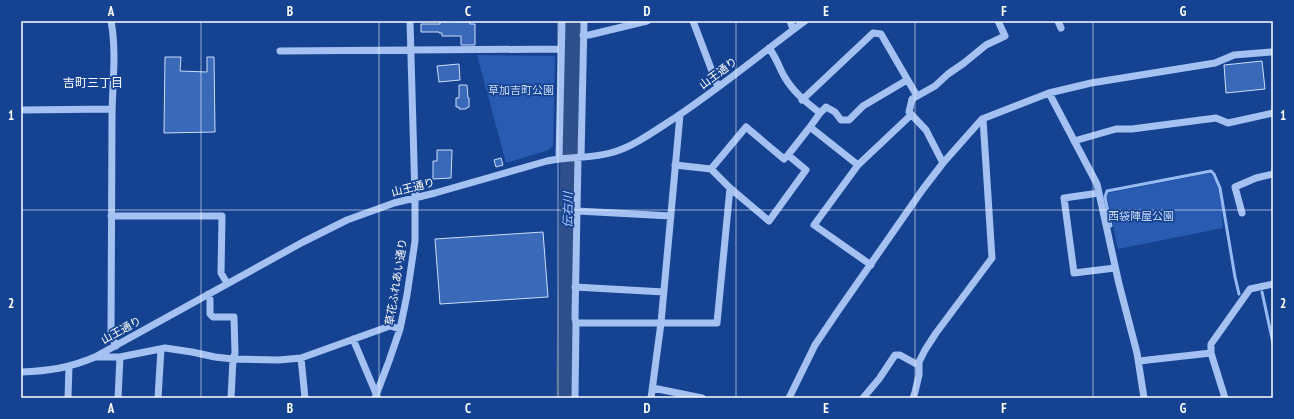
<svg xmlns="http://www.w3.org/2000/svg" width="1294" height="419" font-family="'PT Sans Narrow','Noto Sans JP',sans-serif">
<style>
.green{fill:#285bb1}
.lines{fill:none;stroke-linecap:round;stroke-linejoin:round}
.stream{stroke:#96bbf4;stroke-width:3}
.river{stroke:#2e4f8a;stroke-width:17}
.building{fill:#3a69b9;stroke:#cbddfc}
.minor{stroke:#a4c1f1;stroke-width:7}
.grid{fill:none;stroke:#fff;stroke-width:1;stroke-opacity:0.55}
.labels{text-anchor:middle;stroke-width:3.5;stroke-linejoin:round;paint-order:stroke}
.street-label{font-size:11px;fill:#fff;stroke:#154392}
.park-label{font-size:11px;fill:#cbddfc;stroke:#154392}
.neighbourhood-label{font-size:12px;fill:#fff;stroke:#154392}
.water-label{font-size:12px;font-style:italic;fill:#b0cbf8;stroke:#154392}
.neatline{fill:none;stroke:#fff;stroke-width:1.5}
.grid-label{font-size:13px;text-anchor:middle;font-weight:bold;fill:#fff}
</style>
<rect width="100%" height="100%" fill="#154392"/>
<!-- green -->
<path class="green" d="M477,55L555,56L553,146L549,150L506,163Z
M1210,173C1222,183 1222,213 1223,228L1118,249L1107,196L1109,193Z"/>
<g class="lines">
<!-- stream -->
<path class="stream" d="M1111,226L1105,197L1107,191L1211,171L1214,174L1220,188L1235,277L1239,294
M1262,292L1273,343"/>
<!-- river -->
<path class="river" d="M564,398L572,21"/>
</g>
<!-- building -->
<path class="building" d="M440,21L470,22V24H475V45H461V36H442V33H439V32H421V24H440Z
M165,57H181L180,71L207,72V57H214L215,132L164,133Z
M1262,61L1265,89L1226,93L1224,65Z
M459,64L460,80L439,82L437,66Z
M459,85H467L468,98H469V107L466,108V109H459V107H456V98H459Z
M437,150H452L451,178L433,179V161H437Z
M501,158L503,165L496,167L494,160Z
M543,232L548,297L440,304L435,239Z"/>
<g class="lines">
<!-- minor -->
<path class="minor" d="M111,21C117,53 112,86 112,118C112,190 111,262 111,335L116,346
M693,21L718,87
M790,21L793,29
M1058,21L1061,28
M583,35H589L647,21
M769,48C776,57 779,67 784,76C793,92 806,102 820,113L810,127L858,165L814,225L871,265
M280,51L561,49
M1049,93L1097,184L1119,284L1137,353L1144,398
M802,100L873,33L881,34L917,96
M21,110L112,109
M820,113L826,107L835,112L841,120H849L863,106L907,80
M1074,141L1116,129H1132L1216,118L1228,123L1273,113
M788,155L810,127
M581,157L584,21
M559,158L562,21
M943,163L926,130L909,112L912,99L935,86L948,74L964,63L986,45L1005,36L998,21
M675,165L711,169L730,188L769,221L806,170L788,155L784,159L746,127L711,169
M858,165L911,115
M1099,193L1064,198L1074,273L1115,268
M577,211L671,216
M1242,213L1235,187L1256,178L1273,174
M111,216H222L221,273L227,283
M575,287L664,292
M208,294L210,299V314L213,317H234L235,353L233,359L231,398
M576,323H717L730,188
M353,339L377,396
M96,357H120L165,348L192,352L215,357L233,359L279,360L301,358L390,326L400,329
M301,358L305,398
M1139,361L1211,353
M21,372C49,371 69,368 95,357L303,242L347,220L394,203L435,193L547,161C569,156 592,159 614,152C633,146 650,134 667,123C715,92 759,55 805,21
M653,388L702,398
M68,398L69,367
M118,398L120,357
M158,398L161,349
M375,398L389,361L400,329L407,295L415,241V198L410,21
M575,398L576,323L575,318L578,158
M651,398L661,323L680,115
M789,398L815,345L838,311L923,189L943,163L982,119L1049,93L1091,83L1215,63L1234,55L1271,52
M863,398L879,379L895,355H900L918,365
M913,398L915,392L919,375V362L925,350L936,333L992,258L983,119
M1225,398L1211,353V344L1250,289L1273,284"/>
</g>
<!-- grid -->
<path class="grid" d="M201,21V398M379,21V398M558,21V398M736,21V398M915,21V398M1093,21V398M21,210H1273"/>
<g class="labels">
<!-- street labels -->
<g class="street-label">
<text transform="translate(718 73) rotate(-37)" y="4">山王通り</text>
<text transform="translate(413 187) rotate(-14)" y="4">山王通り</text>
<text transform="translate(396 282) rotate(-81)" y="4">草花ふれあい通り</text>
<text transform="translate(121 330) rotate(-29)" y="4">山王通り</text>
</g>
<!-- park labels -->
<g class="park-label">
<text x="521" y="94">草加吉町公園</text>
<text x="1141" y="220">西袋陣屋公園</text>
</g>
<!-- neighbourhood labels -->
<g class="neighbourhood-label">
<text x="93" y="87">吉町三丁目</text>
</g>
<!-- water labels -->
<g class="water-label">
<text transform="translate(568 210) rotate(-89)" y="4">伝右川</text>
</g>
</g>
<!-- border -->
<rect width="1294" height="419" fill="none" stroke="#154392" stroke-width="44"/>
<rect x="22" y="22" width="1250" height="375" class="neatline"/>
<g class="grid-label">
<text x="111" y="16">A</text>
<text x="290" y="16">B</text>
<text x="468" y="16">C</text>
<text x="647" y="16">D</text>
<text x="826" y="16">E</text>
<text x="1004" y="16">F</text>
<text x="1183" y="16">G</text>
<text x="11" y="120">1</text>
<text x="1283" y="120">1</text>
<text x="11" y="308">2</text>
<text x="1283" y="308">2</text>
<text x="111" y="413">A</text>
<text x="290" y="413">B</text>
<text x="468" y="413">C</text>
<text x="647" y="413">D</text>
<text x="826" y="413">E</text>
<text x="1004" y="413">F</text>
<text x="1183" y="413">G</text>
</g>
</svg>
